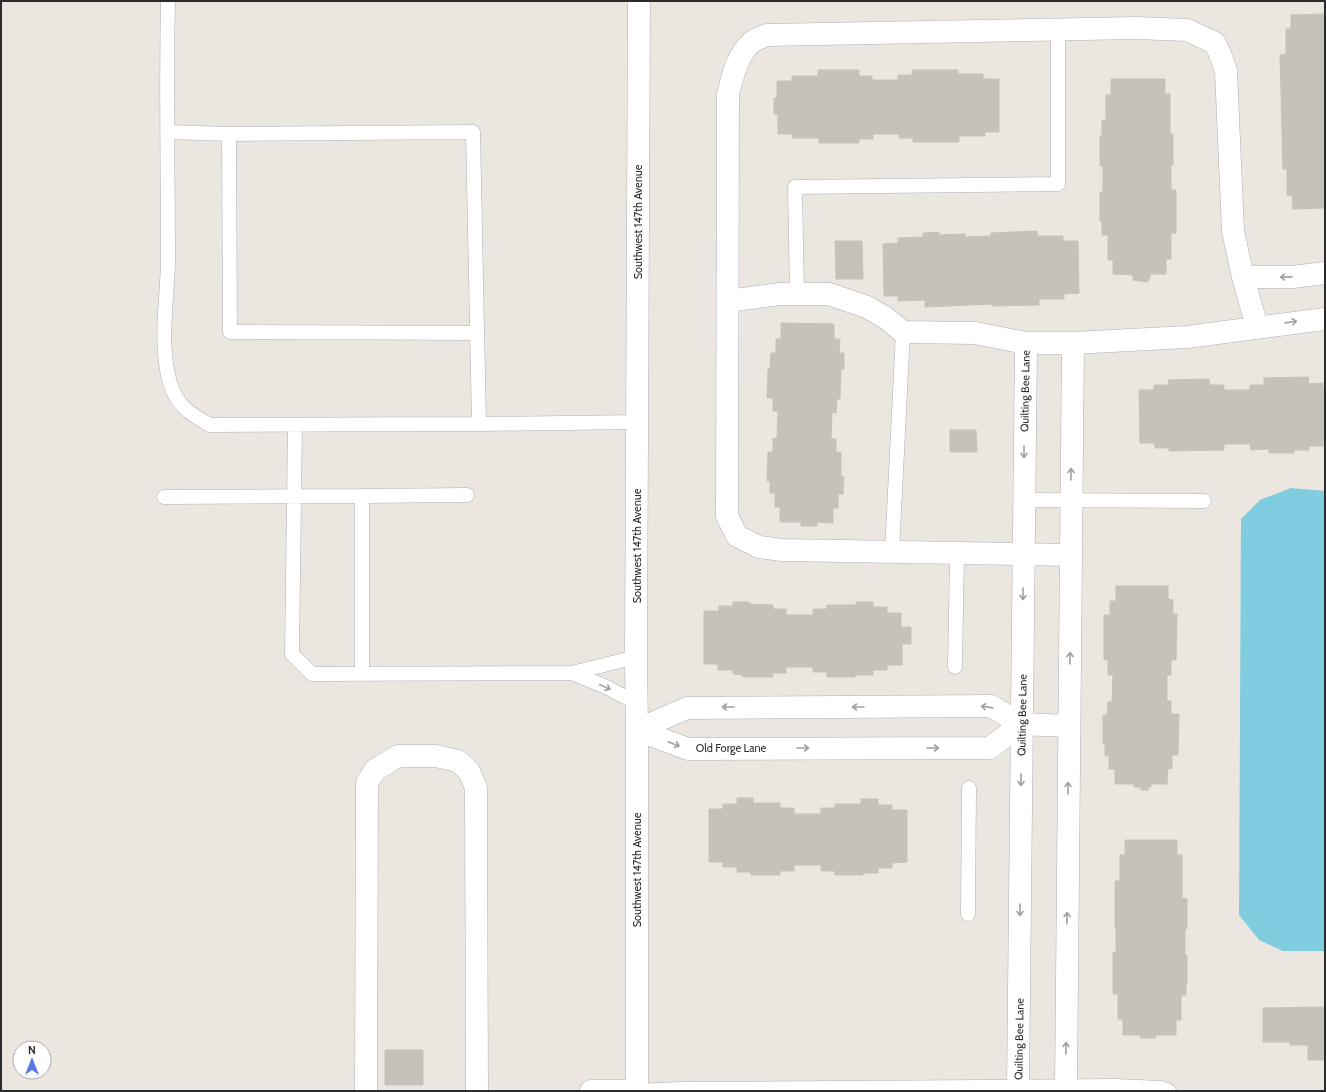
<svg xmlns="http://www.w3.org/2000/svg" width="1326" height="1092" font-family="Cabin,sans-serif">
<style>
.water{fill:#81cde0}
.building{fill:#c5c1bb;stroke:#c7c2ba}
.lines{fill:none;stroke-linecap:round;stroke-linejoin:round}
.service-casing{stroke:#adafb6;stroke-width:15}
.minor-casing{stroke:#adafb6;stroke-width:23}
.tertiary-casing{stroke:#adafb6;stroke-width:23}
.service{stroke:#fff;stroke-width:14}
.minor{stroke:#fff;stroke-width:22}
.tertiary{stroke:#fff;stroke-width:22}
.oneway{stroke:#a0a0a0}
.labels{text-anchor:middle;stroke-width:3;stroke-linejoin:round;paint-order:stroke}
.street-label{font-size:11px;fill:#2c2c2c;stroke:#fff}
</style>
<rect width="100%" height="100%" fill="#ece6e0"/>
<!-- water -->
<path class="water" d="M1291,488L1325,491V951H1283L1259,940L1239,915L1241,519L1260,500Z"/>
<!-- building -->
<path class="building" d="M1325,14V208L1293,209L1292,195H1287V169H1283L1280,55L1286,54V29H1291V15Z
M818,70H859V76H872V80H898V75H912V70H958V74H983V79H999V132H985V136H959V142H913V138H899V134H873V139H859V143H819V138H792V134H778V114H774V98H777V81H792V76H818Z
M1111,79H1165V94H1170V134H1173V165H1171V190H1176V233H1171V259H1166V274H1150V279H1148V282L1133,280V275L1113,274V260H1108V235H1102V221H1100V192H1103V166H1100V136H1102V120H1106V95H1111Z
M1037,231V236H1063V241H1078L1079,293L1064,294V299H1039V305L992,306V304L925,307V300L898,301V296H884L883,244L898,243V238L923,237V233L939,232V235L965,234V237L991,236V233Z
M835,241H862L863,279H836Z
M781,323L834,324V339H840L839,353H844V369H841L840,399H837L836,413L832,412L831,439H836V452H841V477H844L843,494H838V508H833V523L817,522V526H801V522H780V507H775V493H770V481H767L768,452H773V438L777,439L778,411H773V398H767L768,369H770L771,353H776V339H781Z
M1308,377L1309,384L1323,383V388H1325V441H1323V446H1309V450H1294V453H1269V449L1251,450L1250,444H1224V450L1169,451V448H1155V443H1140L1139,390H1154V385H1169L1168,380L1209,379L1210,385H1224V390H1250V385H1264V378Z
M950,430H976L977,452H950Z
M1116,586H1168V599L1173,600V614H1177L1176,660H1171V675H1167V701H1171V714H1179L1178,755H1172V769L1168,768L1167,784H1151V787H1148V790H1141V787H1134V784H1115V769H1109V756H1105V744H1103V715H1107L1108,702H1112L1113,675H1108V660H1104V615H1110V601H1116Z
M733,602H749V604L773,605V609H786V615H813V609H827V605H856V602H873V607H887V613H901V627H911V644H902V665H887V670H873V675H855V677H827V672H813V667H786V673H773V677H743V675L733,674V670H718V664H704V611H719V606H733Z
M737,798H753V803H780V808H794V814H821V808H835V804H861V799H878V805H892V810H907V862L892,863V868H878V873H863V875H835V871H821V865H794V871H780V875H751V872H737V867H723V862H709V809H723V804H737Z
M1125,840H1177V855H1182V898L1187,899V929L1185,928V955H1187V983H1186V995H1181V1020H1176V1035H1156V1038H1140V1035H1123V1019H1118V994H1113V952H1116V928H1115V881H1120V855H1125Z
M1325,1007V1060H1308V1045H1290V1042H1263V1008Z
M385,1050H423V1085H385Z"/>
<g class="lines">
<!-- service casing -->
<g class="service-casing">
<path id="service" d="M168,1C166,88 168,175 168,262C167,301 159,345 170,383C177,406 190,414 210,425L479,424
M168,132L229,134L473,132L479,424L638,422
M229,134L230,332L477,333
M797,294L795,187L1058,184V30
M295,425L292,654L312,674L572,673L636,657
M362,496L467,495
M164,497L362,496V673
M1024,500L1204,501
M892,552L903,332
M955,667L957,554
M572,673L604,686L637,703
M968,914L969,788
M637,1091L681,1089L1115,1086L1161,1088L1169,1091"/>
</g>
<!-- minor casing -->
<g class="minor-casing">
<path id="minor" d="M1243,277H1293L1325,273
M728,301L780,294H829L867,307L886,318L903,332L975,333L1026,343H1073L1187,337L1325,319
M1070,555L782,550L759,547L737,536L727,516L728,94C733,75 737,55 752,42C756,39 762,37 767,35L1136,28L1187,30L1215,43L1220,54L1226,71L1233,231L1243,277L1257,327
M637,730L687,708L991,706L1021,724L1069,726
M637,730L688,749L990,748L1021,724
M1018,1087L1026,343
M1066,1087L1073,343
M366,1091L367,783L375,770L398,756H436L458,761L469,771L476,788L477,1091
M591,1091H637"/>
</g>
<!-- tertiary casing -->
<g class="tertiary-casing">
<path id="tertiary" d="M637,1091V730L636,657L639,1"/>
</g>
<!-- service -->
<use href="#service" class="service"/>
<!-- minor -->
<use href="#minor" class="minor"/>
<!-- tertiary -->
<use href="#tertiary" class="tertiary"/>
</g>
<!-- one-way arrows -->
<defs><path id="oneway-shaft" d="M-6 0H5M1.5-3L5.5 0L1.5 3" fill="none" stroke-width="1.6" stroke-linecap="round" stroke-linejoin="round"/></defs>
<g class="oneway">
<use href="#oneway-shaft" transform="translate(1286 277) rotate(179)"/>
<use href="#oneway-shaft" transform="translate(1291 322) rotate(-8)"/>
<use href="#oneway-shaft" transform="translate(1024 452) rotate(90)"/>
<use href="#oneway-shaft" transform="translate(1071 474) rotate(-89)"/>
<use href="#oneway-shaft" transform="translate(1023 594) rotate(91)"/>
<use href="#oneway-shaft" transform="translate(1070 658) rotate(-89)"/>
<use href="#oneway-shaft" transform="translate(605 687) rotate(25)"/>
<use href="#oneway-shaft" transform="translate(728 707) rotate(180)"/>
<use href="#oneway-shaft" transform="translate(858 707) rotate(180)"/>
<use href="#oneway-shaft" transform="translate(987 707) rotate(-172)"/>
<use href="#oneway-shaft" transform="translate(674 744) rotate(20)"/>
<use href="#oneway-shaft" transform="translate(803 748)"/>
<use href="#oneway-shaft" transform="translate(933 748)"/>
<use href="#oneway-shaft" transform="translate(1021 780) rotate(90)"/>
<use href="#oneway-shaft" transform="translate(1068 788) rotate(-89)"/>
<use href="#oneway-shaft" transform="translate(1020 910) rotate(90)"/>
<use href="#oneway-shaft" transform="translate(1067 918) rotate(-89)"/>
<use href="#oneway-shaft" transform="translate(1066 1048) rotate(-89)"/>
</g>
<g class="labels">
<!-- street labels -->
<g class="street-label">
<text transform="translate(638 222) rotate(-90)" y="4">Southwest 147th Avenue</text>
<text transform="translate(1025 391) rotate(-89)" y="4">Quilting Bee Lane</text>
<text transform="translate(637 546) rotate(-90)" y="4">Southwest 147th Avenue</text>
<text transform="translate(1022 715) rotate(-89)" y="4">Quilting Bee Lane</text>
<text x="731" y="752">Old Forge Lane</text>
<text transform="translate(637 870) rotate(-90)" y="4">Southwest 147th Avenue</text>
<text transform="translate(1019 1039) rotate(-89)" y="4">Quilting Bee Lane</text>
</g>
</g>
<!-- border -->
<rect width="1326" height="1092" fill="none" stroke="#2c2c2c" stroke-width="4"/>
<!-- north arrow -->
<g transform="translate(32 1060)"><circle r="19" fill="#ffffff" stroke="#ababab"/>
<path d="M0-3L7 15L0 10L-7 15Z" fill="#5578e4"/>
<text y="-6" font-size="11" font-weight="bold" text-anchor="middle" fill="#2c2c2c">N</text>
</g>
</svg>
